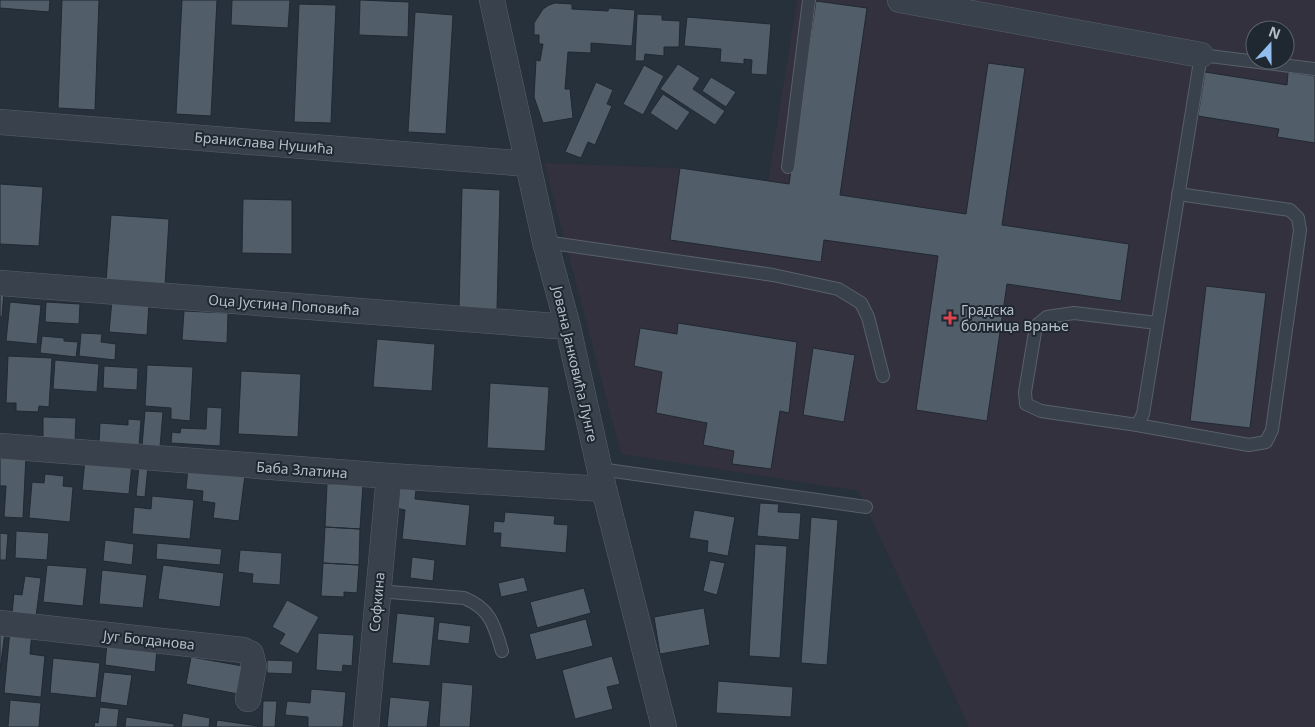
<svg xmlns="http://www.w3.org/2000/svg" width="1315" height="727" font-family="'Noto Sans',sans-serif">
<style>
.medical{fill:#32313d;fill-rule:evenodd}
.building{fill:#515d69;stroke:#212933}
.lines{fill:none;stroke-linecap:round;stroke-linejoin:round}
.lane-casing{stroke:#58606a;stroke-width:14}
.street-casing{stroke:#58606a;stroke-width:26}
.lane{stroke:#39424c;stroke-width:12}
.street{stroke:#39424c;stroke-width:25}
.health-dot{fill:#e0444e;stroke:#1f2731;stroke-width:2}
.labels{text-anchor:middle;stroke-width:4;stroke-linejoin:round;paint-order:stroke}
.street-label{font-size:14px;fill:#b5bdc7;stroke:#1f2731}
.poi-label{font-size:14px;fill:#b5bdc7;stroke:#1f2731;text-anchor:start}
</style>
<rect width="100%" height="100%" fill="#26313b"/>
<!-- medical -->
<path class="medical" d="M797,0H1315V727H969L858,491L621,454L544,163L680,168L768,181ZM1255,30H1285V60H1255Z"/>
<!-- building -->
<path class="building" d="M0,0H50L49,12L0,8Z
M62,0H99L95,110L58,108Z
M182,0H217L211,116L176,114Z
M232,0H290L288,28L231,25Z
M360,0L409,2L408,37L359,35Z
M816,1L867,8L840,195L966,214L988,63L1025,68L1002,225L1129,244L1121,301L1007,284L987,421L916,410L938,256L824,240L821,262L670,240L680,168L789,184Z
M555,3L572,4V9L608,11L609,8L635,10L632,46L591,43V53L568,52L565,89H570L573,118L543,123L534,97L536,60L540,61L543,44H539V35H534V23L543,9L549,5Z
M299,4L336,5L331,123L294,122Z
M415,12L453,15L446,134L408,132Z
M637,14L662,15V20L680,21L679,47H664V56L645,54L644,61H635Z
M687,17L771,24L767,75L751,74L752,60L744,59V64L720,62L721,49L684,46Z
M678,64L700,78L693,89L725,111L715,125L660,89Z
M644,65L664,76L643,115L623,104Z
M1205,72L1287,85L1288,72L1315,76V143L1277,137L1279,129L1198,116Z
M711,77L736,92L726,107L702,91Z
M596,82L613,90L607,104L612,106L595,145L588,142L581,158L565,152Z
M663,94L690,112L677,131L650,113Z
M0,184L43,187L39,246L0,244Z
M462,188L500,190L497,309H459Z
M243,199L292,200V254L242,253Z
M111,215L169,219L165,286L106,282Z
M1206,286L1266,293L1250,428L1190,421Z
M0,291L4,292L2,317H0Z
M112,300L149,303L147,335L109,332Z
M10,302L41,305L37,344L6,341Z
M46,302L80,304L79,324L45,322Z
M184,311L228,313L227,343L182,340Z
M678,323L797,342L789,413L780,411L771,469L732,464L734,451L703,445L707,423L656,413L662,372L634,366L640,328L677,334Z
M81,333L102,334L101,342L116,344L115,360L79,356Z
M42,336L64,338V341L78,342L76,357L40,353Z
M377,339L435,344L432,391L373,387Z
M813,348L855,355L844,422L803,415Z
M8,356L52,358L49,407L39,406L38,412L16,411V403H6Z
M55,360L99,364L97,392L53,389Z
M147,365L193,367L190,421L171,419V408L145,406Z
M104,366L138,368L137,390L103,388Z
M241,371L301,374L298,437L238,434Z
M490,383L549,387L545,451L487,448Z
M207,407L222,408L220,446L171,443L172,432L180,433L181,428L206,429Z
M145,411L163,412L160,447L142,446Z
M43,417L76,418L75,441H43Z
M128,419L141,420L139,446L99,443L100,423L128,425Z
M0,455L26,456L23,518L4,517L6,486H0Z
M85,459L132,463L129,494L82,490Z
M139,466H148L145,497L136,496Z
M188,468L245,475L239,521L213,518L215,503L202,501L203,491L186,489Z
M45,474L64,476L63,486L73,487L70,522L29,518L32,482L44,483Z
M327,484L363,485L360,529L325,527Z
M398,488L416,490L415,499L470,505L466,546L402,539L405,510L396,508Z
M152,496L194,500L190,539L132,534L134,507L151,509Z
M760,503L779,504L778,512L801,513L799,540L757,536Z
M694,510L735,517L728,556L707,552L708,541L689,538Z
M505,512L555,516L554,524L568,525L566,553L500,547L501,533H493L494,521L504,522Z
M811,517L838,520L827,665L801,663Z
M325,527L360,529L359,565L323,563Z
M16,531L49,533L47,560L15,558Z
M0,533L8,534L6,560H0Z
M105,540L134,544L132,565L103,561Z
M157,543L222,549L220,565L156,559Z
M755,544L787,546L780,658L749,656Z
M240,550L282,553L280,585L252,583L253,574L238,572Z
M412,557L435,560L433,581L410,578Z
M710,560L725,563L717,595L703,591Z
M323,563L359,565L357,593L344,592V597L321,596Z
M47,565L87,568L83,606L43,602Z
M163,565L224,573L220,607L158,599Z
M102,570L147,575L143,608L99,604Z
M25,576L41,578L36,616L12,613L14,594L22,595Z
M524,577L528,591L501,597L498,583Z
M584,588L591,613L537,628L530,602Z
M287,600L319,617L298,654L279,644L285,634L272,627Z
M704,608L710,645L660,654L654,617Z
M397,613L435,617L430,666L392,663Z
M586,619L593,646L536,660L529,634Z
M439,622L471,626L469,644L437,640Z
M10,630L32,632L30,654L45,656L41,697L4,693Z
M0,632H5L0,670Z
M318,633L354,635L352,666L343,665L342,672L316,670Z
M107,643L157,649L155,672L105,665Z
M612,656L620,684L607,687L613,709L575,719L562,670Z
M191,657L243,666L238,694L186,684Z
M53,658L100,663L96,698L50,693Z
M267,660L293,661L292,674L267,673Z
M104,672L132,675L127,706L100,702Z
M718,681L793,687L791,717L716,713Z
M442,682L473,685L470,727H439Z
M311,689L346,692L343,727H308V717L285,715L287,701L310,703Z
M390,697L430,701L427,727H387Z
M10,700L41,703L39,727H8Z
M263,701H277L275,727H262Z
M100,707L119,709L117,727H94L95,722L98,723Z
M183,713L210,718L209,727H181Z
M126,717L174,724V727H125Z
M217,720L258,726L257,727H216Z"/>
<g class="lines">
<!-- lane casing -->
<g class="lane-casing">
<path id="lane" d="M788,167L809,0
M545,242L773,275L838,289L861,303L868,317L883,376
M1157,323L1074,313L1047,317L1036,326L1025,392L1026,404L1041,411L1137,425L1249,445L1266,442L1272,430L1300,230L1298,218L1290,210L1178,194
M1137,425L1143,414L1201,55L1315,69
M600,469L866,507
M378,591L464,598C491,609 494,625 502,651"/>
</g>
<!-- street casing -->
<g class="street-casing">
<path id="street" d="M492,0L545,242L568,327L604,489L664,727
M900,0L1201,55
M0,122L528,164
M0,283L568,327
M0,446L389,476L604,489
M0,623L243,650L251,654L254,666L248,699
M366,727L389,476"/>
</g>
<!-- lane -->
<use href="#lane" class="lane"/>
<!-- street -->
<use href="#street" class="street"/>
</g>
<!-- markers -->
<path class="health-dot" d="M947.5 310.5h5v5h5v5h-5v5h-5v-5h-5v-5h5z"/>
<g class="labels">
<!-- street labels -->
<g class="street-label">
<text transform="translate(264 143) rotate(5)" y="5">Бранислава Нушића</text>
<text transform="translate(284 305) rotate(4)" y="5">Оца Јустина Поповића</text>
<text transform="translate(575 364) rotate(77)" y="5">Јована Јанковића Лунге</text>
<text transform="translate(302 470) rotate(4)" y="5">Баба Златина</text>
<text transform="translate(377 602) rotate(-85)" y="5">Софкина</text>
<text transform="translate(149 640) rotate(6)" y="5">Југ Богданова</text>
</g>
<!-- poi labels -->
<g class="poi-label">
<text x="961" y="315">Градска<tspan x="961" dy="16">болница Врање</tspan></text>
</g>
</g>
<!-- north arrow -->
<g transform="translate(1270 45) rotate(21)"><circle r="24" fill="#1f2731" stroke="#5b636d"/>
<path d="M0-4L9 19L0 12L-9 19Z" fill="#92bdef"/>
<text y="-8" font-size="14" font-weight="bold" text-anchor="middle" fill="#b5bdc7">N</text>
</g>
</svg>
